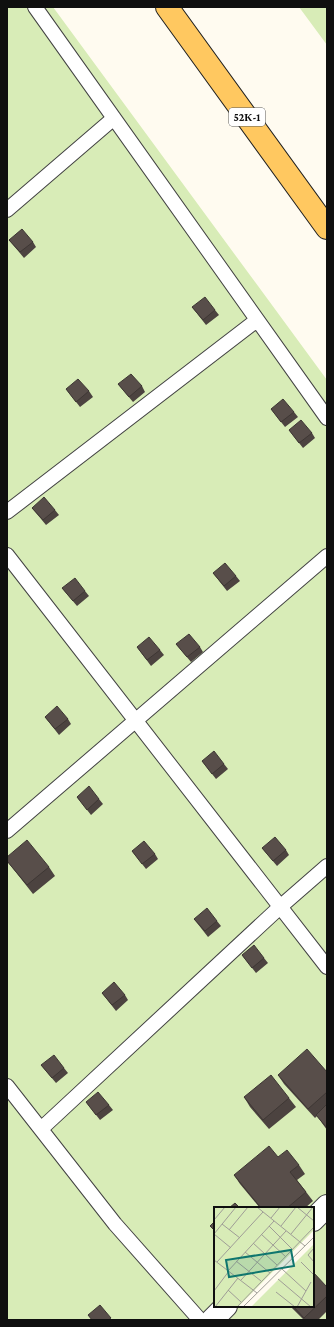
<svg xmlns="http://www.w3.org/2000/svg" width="334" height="1327" font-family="'Crimson Pro',serif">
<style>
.green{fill:#d8ecb7;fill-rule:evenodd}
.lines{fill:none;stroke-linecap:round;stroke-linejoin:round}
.service-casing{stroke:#424242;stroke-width:16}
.minor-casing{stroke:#424242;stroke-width:24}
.primary-casing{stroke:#202020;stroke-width:24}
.service{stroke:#fff;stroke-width:14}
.minor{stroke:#fff;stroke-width:22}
.primary{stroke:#ffc860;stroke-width:22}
.wall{fill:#4c4340}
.building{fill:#584e4a;stroke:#3e3734}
.labels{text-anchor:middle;stroke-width:4;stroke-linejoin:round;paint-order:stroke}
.shield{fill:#fff;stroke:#575757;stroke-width:1}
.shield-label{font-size:11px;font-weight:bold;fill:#0f0f0f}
.inset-road{fill:none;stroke:#9f9d96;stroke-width:1}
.view{fill:#0f766e;fill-opacity:0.15;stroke:#0f766e;stroke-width:2}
.inset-edge{fill:none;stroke:#0f0f0f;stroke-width:2}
</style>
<rect width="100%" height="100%" fill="#fffbf0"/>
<!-- green -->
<path class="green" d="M7,7H53L327,380V1320H7ZM215,1208H313V1306H215Z
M299,7H327V45Z"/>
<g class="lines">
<!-- service casing -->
<g class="service-casing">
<path id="service" d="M35,7L327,418
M7,210L114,118
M7,512L257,320
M7,555L327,967
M7,831L327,556
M7,1086L115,1224L200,1320
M41,1129L280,907L327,866"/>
</g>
<!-- minor casing -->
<g class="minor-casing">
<path id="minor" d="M313,1220L327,1206
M212,1320L226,1306"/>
</g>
<!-- primary casing -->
<g class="primary-casing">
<path id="primary" d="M167,7L327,228"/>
</g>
<!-- service -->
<use href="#service" class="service"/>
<!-- minor -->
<use href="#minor" class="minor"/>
<!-- primary -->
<use href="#primary" class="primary"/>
</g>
<!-- wall -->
<path class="wall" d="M9,240L33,242L36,247L24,258Z
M192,307L215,310L219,315L206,325Z
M118,384L142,386L145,392L133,402Z
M66,389L89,391L93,397L80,407Z
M271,409L294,412L298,417L285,427Z
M289,430L312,433L315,438L303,448Z
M32,508L55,510L59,515L46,525Z
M213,573L236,576L240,581L227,591Z
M62,588L85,591L89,596L77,606Z
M176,644L200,647L203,652L191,662Z
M137,647L160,650L164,655L151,666Z
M45,717L68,719L71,724L59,735Z
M202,761L224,764L228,769L216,779Z
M77,797L99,799L103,804L91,815Z
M262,848L286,850L289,855L277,866Z
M132,851L155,854L158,859L146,869Z
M7,861L49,867L55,876L33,894Z
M194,919L217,921L221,926L208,937Z
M242,955L264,958L268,963L256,973Z
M102,993L125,995L128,1000L116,1011Z
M41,1065L64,1068L68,1073L56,1083Z
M327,1072V1130L317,1116L315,1118L284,1084L278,1075Z
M244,1097L289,1098L296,1107L269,1129L250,1107Z
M86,1102L109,1105L113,1110L100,1120Z
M278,1157L299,1165L305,1174L297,1180L313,1201L305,1208H260L240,1184L234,1175Z
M327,1287V1311L318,1320H304L290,1306H313Z"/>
<!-- building -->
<path class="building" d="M22,229L33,242L20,252L9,240Z
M205,297L215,310L203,320L192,307Z
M131,374L142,386L129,397L118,384Z
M78,379L89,391L76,402L66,389Z
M283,399L294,412L281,422L271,409Z
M301,420L312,433L299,443L289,430Z
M44,497L55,510L43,520L32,508Z
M225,563L236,576L224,586L213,573Z
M75,578L85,591L73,601L62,588Z
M189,634L200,647L187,657L176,644Z
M149,637L160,650L147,660L137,647Z
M57,706L68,719L55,729L45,717Z
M214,751L224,764L212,774L202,761Z
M89,786L99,799L87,810L77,797Z
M275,837L286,850L273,861L262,848Z
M27,840L49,867L27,885L7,861V857Z
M144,841L155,854L142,864L132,851Z
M207,908L217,921L205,931L194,919Z
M254,945L264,958L252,968L242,955Z
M114,982L125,995L112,1005L102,993Z
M307,1049L327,1072V1092L308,1109L278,1075Z
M54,1055L64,1068L52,1078L41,1065Z
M271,1075L289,1098L263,1120L244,1097Z
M98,1092L109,1105L96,1115L86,1102Z
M327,1104V1128L316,1115Z
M269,1146L278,1157L287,1150L299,1165L290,1172L306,1192L287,1208H261L234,1175Z
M235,1203L240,1208H229Z
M215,1221V1231L210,1226Z
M313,1272L327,1287V1296L304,1318L293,1306H313Z
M100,1305L111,1318L108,1320H92L88,1315Z"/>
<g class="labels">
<!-- shield labels -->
<rect class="shield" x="229" y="108" width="36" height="18" rx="3"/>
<g class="shield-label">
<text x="247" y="121">52К-1</text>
</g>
</g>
<!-- overview -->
<g transform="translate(214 1207)">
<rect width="100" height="100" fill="#fffbf0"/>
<path d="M0,0H100V23L24,100H0ZM100,37V100H37Z" fill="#d8ecb7"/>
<path class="inset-road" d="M43,0L91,39M83,0L100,14M57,11L66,0M0,13L11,0M8,17L26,31M55,19L79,43M67,19L82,0M15,23L34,0M0,27L22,0M0,27L17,41M47,27L72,50M77,27L99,0M39,36L63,58M100,41L94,48L100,55M31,45L56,66M0,53L43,86M22,54L47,74M3,55L49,5M87,55L100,68M68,62L92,84M14,64L60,14M64,72L97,100M27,73L72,24M14,83L27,95M0,84L15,64M62,85L81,100M1,100L24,71M23,100L100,20M29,100L100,30M83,100L97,75"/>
<path class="view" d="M77,43L80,59L15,70L12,53Z"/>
<rect width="100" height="100" class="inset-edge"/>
</g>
<!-- border -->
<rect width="334" height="1327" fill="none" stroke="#0f0f0f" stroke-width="16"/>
</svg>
